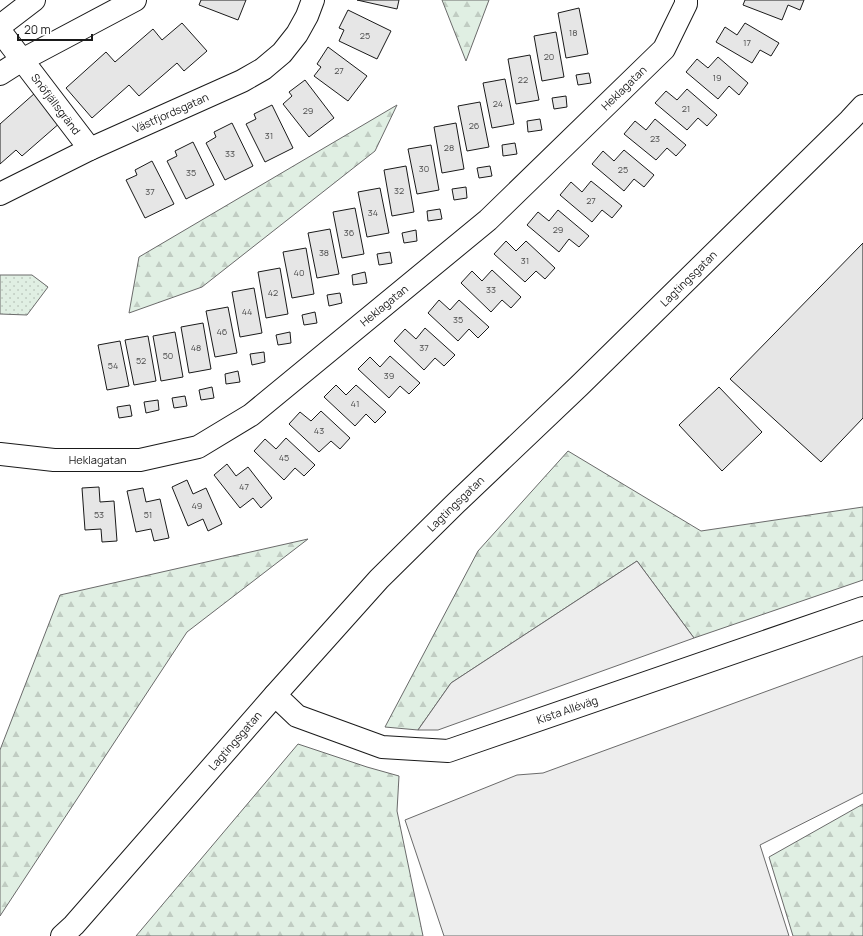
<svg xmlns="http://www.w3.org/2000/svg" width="863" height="936" font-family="Manrope,sans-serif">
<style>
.forest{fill:url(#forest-firs);stroke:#6a6a6a}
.park{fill:url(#park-dots);stroke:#6a6a6a}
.parking{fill:#ededed;stroke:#6a6a6a}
.building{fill:#e6e6e6;stroke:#1a1a1a}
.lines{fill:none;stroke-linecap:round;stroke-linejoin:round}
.minor-casing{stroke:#1a1a1a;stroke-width:24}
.tertiary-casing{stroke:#1a1a1a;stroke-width:24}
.minor{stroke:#fff;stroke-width:22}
.tertiary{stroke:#fff;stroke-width:22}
.labels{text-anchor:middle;stroke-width:3;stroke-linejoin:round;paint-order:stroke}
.number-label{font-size:9px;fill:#4d4d4d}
.street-label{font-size:11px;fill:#1a1a1a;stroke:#fff}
</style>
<defs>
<pattern id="forest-firs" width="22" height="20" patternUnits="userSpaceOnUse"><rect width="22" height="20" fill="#e0efe3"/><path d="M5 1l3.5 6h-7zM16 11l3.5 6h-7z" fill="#c0ccc2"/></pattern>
<pattern id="park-dots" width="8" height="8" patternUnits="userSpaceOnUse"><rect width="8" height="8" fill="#e0efe3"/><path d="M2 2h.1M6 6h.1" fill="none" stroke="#c0ccc2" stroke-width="1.8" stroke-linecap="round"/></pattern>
</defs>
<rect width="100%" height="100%" fill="#fff"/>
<!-- forest -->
<path class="forest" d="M442,0H489L466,61Z
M397,105L375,151L202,287L129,313L139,257Z
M568,451L701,531L863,507V580L694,638L637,561L451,683L418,730L385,727L478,551Z
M308,539L187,632L0,916V750L60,595Z
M298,744L367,767L399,776L397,811L423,936H136Z
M863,804V936H793L769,857Z"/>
<!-- park -->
<path class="park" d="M0,275H32L48,287L27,315L0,314Z"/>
<!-- parking -->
<path class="parking" d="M637,561L694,638L438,730H418L451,683Z
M863,656V793L760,845L789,936H444L405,820L517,775L543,773Z"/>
<!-- building -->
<path class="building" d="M201,0H246L238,20L199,5Z
M357,0H399L397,9Z
M745,0H804L800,10L788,5L782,20L743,5Z
M579,8L588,54L566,58L558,13Z
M348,10L391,31L377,59L339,41L344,30L339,28Z
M182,23L207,51L184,71L177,63L139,96L129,85L92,118L66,88L106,52L115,62L153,29L162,40Z
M745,23L779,43L771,56L760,50L752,63L716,42L725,27L737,35Z
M556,32L564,77L542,81L534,36Z
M328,47L367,76L348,101L314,76L321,67L317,64Z
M530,55L539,100L516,104L508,59Z
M718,57L748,83L739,95L729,86L718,99L686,72L697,59L708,68Z
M589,73L591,83L578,85L576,75Z
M505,79L514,124L492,128L483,83Z
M305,80L334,118L309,137L283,104L292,96L289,92Z
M687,89L717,115L707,126L698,118L687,130L655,103L666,91L677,100Z
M35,93L61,122L22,156L16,150L0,164V124Z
M566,96L567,107L554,109L552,98Z
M480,102L489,147L467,151L458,106Z
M272,105L293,148L265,162L246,124L256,119L254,114Z
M540,119L542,130L528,132L527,121Z
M655,119L686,145L676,156L667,148L656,160L624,134L635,121L646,130Z
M232,123L253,166L225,180L206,143L216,137L214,132Z
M456,123L464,169L442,173L434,127Z
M193,142L214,185L186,199L167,161L177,156L175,151Z
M515,143L517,154L503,156L502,145Z
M431,145L439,190L417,194L408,149Z
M624,150L654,175L644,187L634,179L624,191L592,164L603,151L614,161Z
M152,161L174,204L145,218L126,180L137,175L135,170Z
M406,166L414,212L392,216L384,170Z
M490,166L492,176L479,178L477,168Z
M591,181L622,206L612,218L602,210L592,222L560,195L571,182L582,192Z
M466,187L467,198L454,200L452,189Z
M380,188L389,233L367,237L358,192Z
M355,208L364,254L342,258L333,212Z
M440,209L442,219L428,221L427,211Z
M558,210L589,236L579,247L569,239L559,252L527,225L538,212L549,221Z
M330,229L339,274L317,278L308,233Z
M416,230L417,241L404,243L402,233Z
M506,241L516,251L526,241L555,268L545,279L536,271L525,282L494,254Z
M863,243V418L821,462L730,379Z
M306,248L314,294L292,298L283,252Z
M390,252L392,263L379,265L377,254Z
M280,268L288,314L266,318L258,272Z
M492,270L521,297L511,308L502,300L491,312L461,283L472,271L482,281Z
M365,272L367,283L353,285L352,275Z
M254,288L262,333L240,337L232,292Z
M340,293L342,303L329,306L327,295Z
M439,300L450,310L459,300L489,327L478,338L469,329L458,341L428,313Z
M228,307L237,353L215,357L206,311Z
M315,312L317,323L304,325L302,315Z
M203,323L211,369L189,373L181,327Z
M425,328L455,355L444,366L435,358L424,370L394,341L405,329L416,339Z
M175,332L183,377L161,381L153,336Z
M290,332L291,343L278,345L276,335Z
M148,336L156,381L134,385L125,340Z
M120,341L129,386L107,390L98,345Z
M264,352L265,362L252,365L250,354Z
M390,356L420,383L409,394L400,386L389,398L358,369L370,357L380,367Z
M238,371L240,382L226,384L225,374Z
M336,385L346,395L356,385L386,412L375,423L366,414L355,426L324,397Z
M212,387L214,398L201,400L199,390Z
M719,387L762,432L722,471L679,425Z
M185,396L187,406L174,408L172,398Z
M158,400L159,410L146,413L144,402Z
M130,405L132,416L119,418L117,407Z
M321,411L350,438L340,449L331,441L319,452L289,424L300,412L311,421Z
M286,438L315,465L304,476L295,468L284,480L254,451L265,439L276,449Z
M227,464L236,476L248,467L272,498L261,508L253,498L240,508L214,475Z
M187,480L193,494L206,488L222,524L208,531L203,519L188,526L172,487Z
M99,487L100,502L114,501L117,541L102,542L101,529L85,530L82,488Z
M143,488L146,502L160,499L169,538L154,541L151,529L136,532L127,491Z"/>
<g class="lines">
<!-- minor casing -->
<g class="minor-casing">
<g id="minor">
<path d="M0,26L34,0"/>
<path id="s1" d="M0,31L90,149"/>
<path d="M0,74L22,60L135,0"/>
<path id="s2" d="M0,194L90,149L242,81L263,69L282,53L297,34L307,16L313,0"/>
<path id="s3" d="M0,454L54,460H140L198,447L251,415L488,220L664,49L686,4V0"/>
<path id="s4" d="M275,695L297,716L382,747L448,751L863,608"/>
</g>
</g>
<!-- tertiary casing -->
<g class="tertiary-casing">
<g id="tertiary">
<path id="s5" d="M62,936L74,925L275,695L379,579L456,503L579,386L850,120L863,106"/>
</g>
</g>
<!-- minor -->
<use href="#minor" class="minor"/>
<!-- tertiary -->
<use href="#tertiary" class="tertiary"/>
</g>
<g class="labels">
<!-- number labels -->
<g class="number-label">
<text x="573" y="36">18</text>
<text x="365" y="39">25</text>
<text x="747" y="46">17</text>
<text x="549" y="60">20</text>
<text x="339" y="74">27</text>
<text x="717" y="81">19</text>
<text x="523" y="83">22</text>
<text x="498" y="107">24</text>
<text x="686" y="112">21</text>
<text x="308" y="114">29</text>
<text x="474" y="129">26</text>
<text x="269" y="139">31</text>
<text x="655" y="142">23</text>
<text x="449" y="151">28</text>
<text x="230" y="157">33</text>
<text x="424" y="172">30</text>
<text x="623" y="173">25</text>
<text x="191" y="176">35</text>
<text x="399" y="194">32</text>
<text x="150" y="195">37</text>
<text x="591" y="204">27</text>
<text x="373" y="216">34</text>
<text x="558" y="233">29</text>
<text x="349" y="236">36</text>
<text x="324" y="256">38</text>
<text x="525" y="264">31</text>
<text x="299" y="276">40</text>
<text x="491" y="293">33</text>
<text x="273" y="296">42</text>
<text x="247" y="315">44</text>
<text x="458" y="323">35</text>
<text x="222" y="335">46</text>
<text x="196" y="351">48</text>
<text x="424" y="351">37</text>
<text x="168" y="359">50</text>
<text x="141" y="364">52</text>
<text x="113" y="369">54</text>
<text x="389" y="379">39</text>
<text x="355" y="407">41</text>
<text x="319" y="434">43</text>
<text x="284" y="461">45</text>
<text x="244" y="490">47</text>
<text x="197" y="509">49</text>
<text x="99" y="518">53</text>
<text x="148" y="518">51</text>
</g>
<!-- street labels -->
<g class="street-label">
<text dy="4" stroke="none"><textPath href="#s3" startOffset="758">Heklagatan</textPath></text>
<text dy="4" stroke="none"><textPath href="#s1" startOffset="92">Snöfjällsgränd</textPath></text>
<text dy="4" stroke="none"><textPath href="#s2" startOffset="189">Västfjordsgatan</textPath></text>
<text dy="4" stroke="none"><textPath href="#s5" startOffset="909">Lagtingsgatan</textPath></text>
<text dy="4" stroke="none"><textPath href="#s3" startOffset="434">Heklagatan</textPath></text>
<text dy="4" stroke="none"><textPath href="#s3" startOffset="98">Heklagatan</textPath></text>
<text dy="4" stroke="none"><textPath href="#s5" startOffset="585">Lagtingsgatan</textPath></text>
<text dy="4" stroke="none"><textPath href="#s4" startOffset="313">Kista Alléväg</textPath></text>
<text dy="4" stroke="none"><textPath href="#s5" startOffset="261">Lagtingsgatan</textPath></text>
</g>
</g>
<!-- scale -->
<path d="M18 34v6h74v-6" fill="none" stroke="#1a1a1a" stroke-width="2"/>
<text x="24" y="34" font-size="12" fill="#1a1a1a" stroke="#ffffff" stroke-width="3" paint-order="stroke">20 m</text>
</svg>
